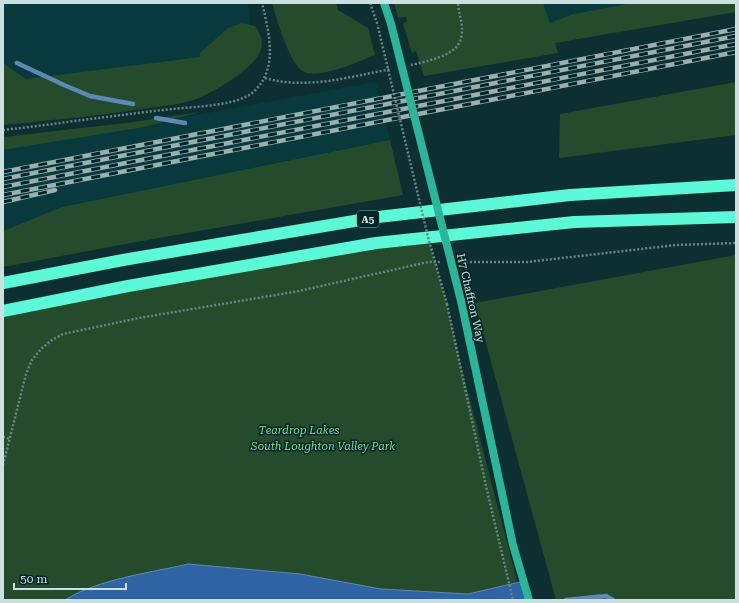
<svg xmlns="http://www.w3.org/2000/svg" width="739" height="603" font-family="'Roboto Serif',serif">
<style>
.built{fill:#08393d}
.green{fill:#244c2c}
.water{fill:#3063a3;stroke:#5f88b6}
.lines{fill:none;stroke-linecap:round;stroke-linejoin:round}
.stream{stroke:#5f88b6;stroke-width:4.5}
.path{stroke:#6a8587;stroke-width:2.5;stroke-dasharray:2 2;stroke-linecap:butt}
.secondary{stroke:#2db59a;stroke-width:8}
.highway{stroke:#5bf9d7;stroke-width:12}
.rail-casing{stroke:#99b0b1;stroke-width:4.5}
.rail{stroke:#022528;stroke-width:3;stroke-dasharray:9;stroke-linecap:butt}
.path-bridge{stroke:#6a8587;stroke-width:2.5;stroke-dasharray:2 2;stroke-linecap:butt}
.secondary-bridge{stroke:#2db59a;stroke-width:8}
.labels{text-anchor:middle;stroke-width:3;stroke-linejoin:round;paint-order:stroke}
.shield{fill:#022528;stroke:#90a8aa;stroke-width:1}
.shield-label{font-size:10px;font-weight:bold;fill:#cde0e1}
.street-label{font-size:11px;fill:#cde0e1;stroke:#022528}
.park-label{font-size:11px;font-style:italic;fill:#7ce091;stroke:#022528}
</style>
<rect width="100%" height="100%" fill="#0c2f32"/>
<!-- built -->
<path class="built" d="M3,3H248L251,31L200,57L26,79L3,63Z
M543,3H632L573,14L550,23Z
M376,82L390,140L62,207L3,231V150Z"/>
<!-- green -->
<path class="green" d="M272,3H336L338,10L368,28L375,55C358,62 324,77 307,73C290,69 277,19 272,3Z
M394,3H543L550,23L573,14L632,3H736V12L555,43L558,53L424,76L416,51L412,53L403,24L407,21L406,17L398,18Z
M242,23L255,26C261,34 265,44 259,54C250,71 209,96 190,101C176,105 162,106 148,108C100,116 51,120 3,125V63L26,79L200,57V53L228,28Z
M736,82V135L559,158L560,114Z
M200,112L144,127L3,150V137L126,123Z
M390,140L403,195L136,242L3,267V231L62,207Z
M428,237L447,304L459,358L522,600H3V311Z
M736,255V600H556L475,303Z"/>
<!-- water -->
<path class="water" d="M188,564L300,574L381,589L468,594L520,582L526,600H65C98,579 150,573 188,564Z"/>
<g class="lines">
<!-- stream -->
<path class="stream" d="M17,63L64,85L90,96L133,104
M156,118L185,123
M566,600L606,596L613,600"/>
<!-- path -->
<path class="path" d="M370,3L378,26
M411,65C424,62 453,56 459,43C462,39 462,33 462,28C462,20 458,11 458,3
M265,78C306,90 349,77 391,69
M3,130C56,124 109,116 163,110C188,107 214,107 238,100C246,97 253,94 258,87C278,64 268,29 262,3
M462,262H527L676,245L736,243
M447,304L486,486L513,600
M3,437L10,439
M3,465L26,374L32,360L42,348L52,340L63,334L139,318L299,291L428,262H441"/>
<!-- secondary -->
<path class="secondary" d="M384,3L391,24
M461,301L513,545L529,600"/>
<!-- highway -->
<path class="highway" d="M3,283L123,260L378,217L570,195L736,185
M3,311L128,286L376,243L574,222L736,217"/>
<!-- rail casing -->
<g class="rail-casing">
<path id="rail" d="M3,172L736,29
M3,179L736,36
M3,187L736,44
M3,195L736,52
M3,202L55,190"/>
</g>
<!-- rail -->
<use href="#rail" class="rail"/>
<!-- path-bridge -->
<path class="path-bridge" d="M378,27L428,237L447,304"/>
<!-- secondary-bridge -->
<path class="secondary-bridge" d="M391,24L461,301"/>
</g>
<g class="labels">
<!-- shield labels -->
<rect class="shield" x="357" y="211" width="22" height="16" rx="3"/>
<g class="shield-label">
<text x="368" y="223">A5</text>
</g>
<!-- street labels -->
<g class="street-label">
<text transform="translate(471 298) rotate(77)" y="4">H7 Chaffron Way</text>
</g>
<!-- park labels -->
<g class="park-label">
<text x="299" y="434">Teardrop Lakes</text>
<text x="323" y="450">South Loughton Valley Park</text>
</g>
</g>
<!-- border -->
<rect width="739" height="603" fill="none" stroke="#cde0e1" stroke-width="8"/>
<!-- scale -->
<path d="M14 583v6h112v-6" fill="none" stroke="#cde0e1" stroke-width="2"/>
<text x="20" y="583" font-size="12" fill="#cde0e1" stroke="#022528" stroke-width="3" paint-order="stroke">50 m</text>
</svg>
